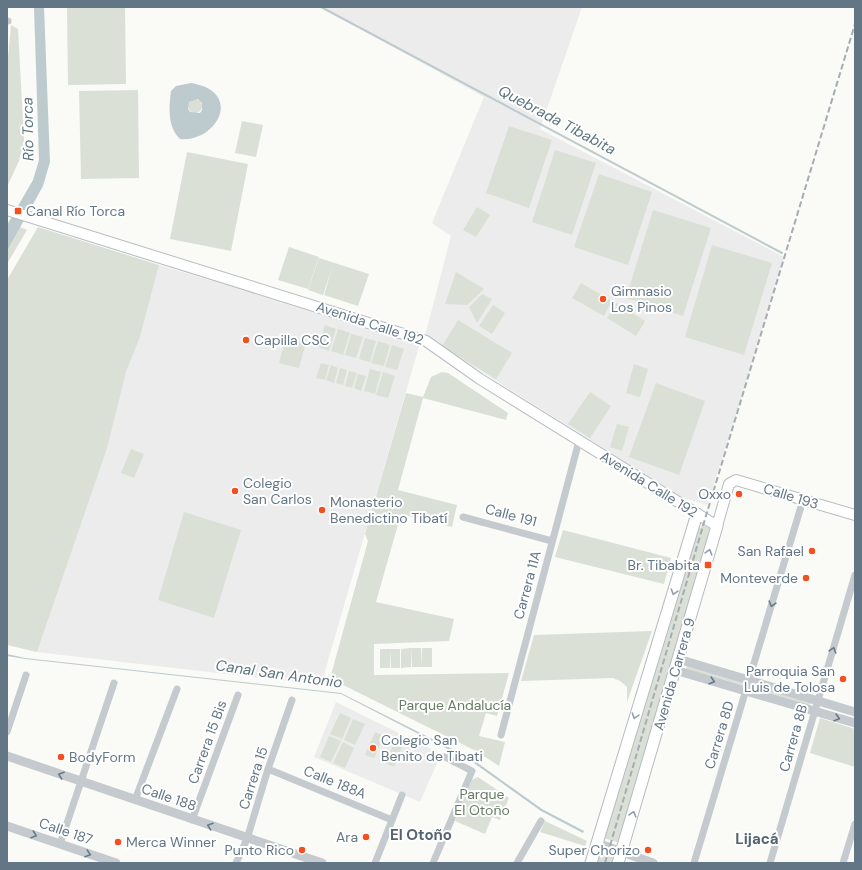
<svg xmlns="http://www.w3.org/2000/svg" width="862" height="870" font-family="'DM Sans',sans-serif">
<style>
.built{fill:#ebeceb}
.green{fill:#dae0d6}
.water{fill:#bdcace;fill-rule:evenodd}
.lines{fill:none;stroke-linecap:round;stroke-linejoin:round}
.stream{stroke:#bdcace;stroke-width:2}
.secondary-casing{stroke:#b7bec3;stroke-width:12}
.primary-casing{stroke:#b6bcc0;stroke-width:13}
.minor{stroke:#c5cace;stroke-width:7}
.tertiary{stroke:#c5cace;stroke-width:9}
.secondary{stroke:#fff;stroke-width:10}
.primary{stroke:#fff;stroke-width:11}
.rail{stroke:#a5adb3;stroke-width:2;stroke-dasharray:6 3;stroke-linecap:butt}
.oneway{stroke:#919faa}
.oneway2{stroke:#677a89}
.poi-dot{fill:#f44f1e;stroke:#fff;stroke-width:1.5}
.labels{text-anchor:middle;stroke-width:4;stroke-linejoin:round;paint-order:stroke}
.poi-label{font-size:14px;fill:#627685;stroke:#fff;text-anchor:start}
.street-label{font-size:14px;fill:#627685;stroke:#fff}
.park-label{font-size:14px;fill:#667c62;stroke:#fff}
.water-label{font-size:15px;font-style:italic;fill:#5d767e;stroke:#fff}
.neighbourhood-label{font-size:15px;font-weight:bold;fill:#556470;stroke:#fff}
</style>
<rect width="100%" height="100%" fill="#fafaf7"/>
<!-- built -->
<path class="built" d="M321,7H582L540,129L784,257L736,415L707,505L681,497L425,336L451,236L432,223L484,97Z
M159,265L420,343L321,685L37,652L70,554L126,372L140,337Z
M336,702L441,754L420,802L314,757Z"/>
<!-- green -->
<path class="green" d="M67,7H125L126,84L68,85Z
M11,25L18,29L24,140L19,161L7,187V68Z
M138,90L139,178L81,179L79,91Z
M188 106a7 7 0 1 1 14 0a7 7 0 1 1-14 0Z
M242,121L263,125L256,157L235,153Z
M509,126L552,140L529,208L486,193Z
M555,150L596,163L572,235L532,222Z
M187,152L248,164L231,251L170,239Z
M599,174L652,192L628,265L574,247Z
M477,207L490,215L476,237L463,230Z
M653,210L711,228L683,316L626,298Z
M20,227L27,230L7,264V251Z
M38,227L159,265L140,337L126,372L107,448L37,652L7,645V280Z
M712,245L772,263L744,355L685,337Z
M289,247L319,257L308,289L278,280Z
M319,258L369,274L358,306L324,295L333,265L323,295L308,290Z
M456,272L484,289L467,305L445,304Z
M581,283L612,301L604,316L572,298Z
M482,294L492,299L477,323L469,307Z
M616,303L645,321L636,336L607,318Z
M493,305L505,313L492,334L479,326Z
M458,320L512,353L496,379L442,346Z
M325,325L336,329L329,351L318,347Z
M338,329L350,333L343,355L331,351Z
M351,334L363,337L356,358L345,355Z
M286,337L306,343L299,368L279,363Z
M365,338L376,341L370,362L359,359Z
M378,341L390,345L384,366L371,363Z
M392,345L404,349L397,370L385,367Z
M321,363L329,365L325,380L316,378Z
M634,364L648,369L640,397L626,393Z
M331,365L338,368L334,383L326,380Z
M340,368L347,370L343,385L336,383Z
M370,369L381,372L375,394L364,391Z
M349,371L357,373L352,388L345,386Z
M383,372L395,376L388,398L376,395Z
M442,372L448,373L508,413L506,420L423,398L398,490L457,505L452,527L401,514L376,602L454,619L449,641L374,644V675L509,673L497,716L486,713L479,736L505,742L499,766L476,751L341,684L329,682L368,541L365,534L406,393L423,397L431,377Z
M358,374L366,376L361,391L354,388Z
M656,383L705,401L679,475L629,457Z
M590,392L611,406L590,438L568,424Z
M617,424L629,427L622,451L610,447Z
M131,449L144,454L134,478L121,473Z
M184,512L241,530L214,618L158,600Z
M702,524L710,528L708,532L710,533L620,843L603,838L699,527L701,528Z
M563,530L671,558L664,584L555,557Z
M652,631L627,702V687L620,681L613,678L521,681L534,635Z
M411,648H421L422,667H412Z
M411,648V667L401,668V649Z
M422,648H432V667H422Z
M380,649H390V668H380Z
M390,649H400V668H391Z
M687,666L742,683L743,685L686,669Z
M755,686L811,703V704L808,705L756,689Z
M340,713L351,718L342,739L330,734Z
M820,718L855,729V767L810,753Z
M353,719L365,724L355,745L344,740Z
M375,732L384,736L374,758L365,755Z
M329,736L341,741L331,762L320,757Z
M395,741L403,745L394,767L385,763Z
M343,742L354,748L345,768L333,763Z
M478,777L509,798L500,820L492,817L485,834L455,821L472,780Z
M545,821L587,841L585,846L540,832Z
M603,854L614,858L613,863H597L599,857L602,858Z"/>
<!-- water -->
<path class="water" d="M34,7H44L50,162L43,186L7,251V225L33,180L39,160Z
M191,83C245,92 216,143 180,139C167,127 169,106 171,91L176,86ZM198,99L202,103V110L200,113L190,112L188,109L189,102Z
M7,654L25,658L341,693L472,759L542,809L584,831L583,833L541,811L471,761L341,694L25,659L7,656Z"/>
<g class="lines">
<!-- stream -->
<path class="stream" d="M321,7L782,253"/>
<!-- secondary casing -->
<g class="secondary-casing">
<path id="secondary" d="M7,210L426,341L480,379L717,526L729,484L736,480L855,515"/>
</g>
<!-- primary casing -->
<g class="primary-casing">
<path id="primary" d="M591,863L697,514
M618,863L717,526"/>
</g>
<!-- minor -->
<path class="minor" d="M7,21H8
M463,517L552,541
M7,732L26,675
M501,735L579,441
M268,769L392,820
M135,800L177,689
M192,820L238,695
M60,844L114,683
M236,863L247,839L268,769L292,700
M375,863L402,795
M433,863L472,771L445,757
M517,863L541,821
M694,863L803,500
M770,863L855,575
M843,863L855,824"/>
<!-- tertiary -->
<path class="tertiary" d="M678,659L855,712
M675,670L855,723
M7,756L322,863
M7,826L116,863
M597,843L653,863"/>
<!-- secondary -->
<use href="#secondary" class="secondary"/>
<!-- primary -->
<use href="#primary" class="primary"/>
<!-- rail -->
<path class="rail" d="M605,863L705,519L855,24"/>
</g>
<!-- one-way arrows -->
<defs><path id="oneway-chevron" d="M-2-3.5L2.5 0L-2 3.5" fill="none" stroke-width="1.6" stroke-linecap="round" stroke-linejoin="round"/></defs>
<g class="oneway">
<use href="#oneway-chevron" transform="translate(709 552) rotate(-74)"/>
<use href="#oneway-chevron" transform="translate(674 592) rotate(107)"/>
<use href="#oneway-chevron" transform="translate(635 716) rotate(108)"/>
<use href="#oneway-chevron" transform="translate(633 814) rotate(-74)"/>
</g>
<g class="oneway2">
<use href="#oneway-chevron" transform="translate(772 604) rotate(107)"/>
<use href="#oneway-chevron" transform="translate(833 650) rotate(-73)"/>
<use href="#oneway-chevron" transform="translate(712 681) rotate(17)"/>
<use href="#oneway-chevron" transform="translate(837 718) rotate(16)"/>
<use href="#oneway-chevron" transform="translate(61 775) rotate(-161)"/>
<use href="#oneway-chevron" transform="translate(210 826) rotate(-161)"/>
<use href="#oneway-chevron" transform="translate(34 835) rotate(19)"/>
<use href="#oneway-chevron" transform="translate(88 854) rotate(19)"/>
</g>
<!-- markers -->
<g class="poi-dot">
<rect x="14" y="207" width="8" height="8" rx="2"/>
<circle cx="603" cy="299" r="4"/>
<circle cx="246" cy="340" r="4"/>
<circle cx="235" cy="491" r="4"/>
<circle cx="739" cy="494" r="4"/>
<circle cx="322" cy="510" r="4"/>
<circle cx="812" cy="551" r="4"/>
<rect x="704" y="561" width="8" height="8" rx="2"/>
<circle cx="806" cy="578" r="4"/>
<circle cx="843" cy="679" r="4"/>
<circle cx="373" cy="748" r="4"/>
<circle cx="61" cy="757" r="4"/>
<circle cx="366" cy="837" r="4"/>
<circle cx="118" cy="842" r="4"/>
<circle cx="302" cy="850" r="4"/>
<circle cx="648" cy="850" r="4"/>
</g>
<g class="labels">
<!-- poi labels -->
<g class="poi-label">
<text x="26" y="216">Canal Río Torca</text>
<text x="611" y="296">Gimnasio<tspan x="611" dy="16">Los Pinos</tspan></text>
<text x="254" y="345">Capilla CSC</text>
<text x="243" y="488">Colegio<tspan x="243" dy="16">San Carlos</tspan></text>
<text x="731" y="499" text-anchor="end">Oxxo</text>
<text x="330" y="507">Monasterio<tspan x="330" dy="16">Benedictino Tibatí</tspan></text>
<text x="804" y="556" text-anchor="end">San Rafael</text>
<text x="700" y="570" text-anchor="end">Br. Tibabita</text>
<text x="798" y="583" text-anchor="end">Monteverde</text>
<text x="835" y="676" text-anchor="end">Parroquia San<tspan x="835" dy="16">Luis de Tolosa</tspan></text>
<text x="381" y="745">Colegio San<tspan x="381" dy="16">Benito de Tibati</tspan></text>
<text x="69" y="762">BodyForm</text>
<text x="358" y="842" text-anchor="end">Ara</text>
<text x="126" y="847">Merca Winner</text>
<text x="294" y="855" text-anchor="end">Punto Rico</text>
<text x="640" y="855" text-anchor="end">Super Chorizo</text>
</g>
<!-- street labels -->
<g class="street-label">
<text transform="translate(370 323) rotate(18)" y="5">Avenida Calle 192</text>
<text transform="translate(649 484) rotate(32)" y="5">Avenida Calle 192</text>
<text transform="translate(791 496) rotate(17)" y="5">Calle 193</text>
<text transform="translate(511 515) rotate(15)" y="5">Calle 191</text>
<text transform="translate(527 585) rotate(-75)" y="5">Carrera 11A</text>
<text transform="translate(674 674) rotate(-74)" y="5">Avenida Carrera 9</text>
<text transform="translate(719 735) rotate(-73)" y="5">Carrera 8D</text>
<text transform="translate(793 738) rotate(-74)" y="5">Carrera 8B</text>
<text transform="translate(207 742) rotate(-70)" y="5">Carrera 15 Bis</text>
<text transform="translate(253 778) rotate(-72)" y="5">Carrera 15</text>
<text transform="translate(335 782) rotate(22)" y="5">Calle 188A</text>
<text transform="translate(169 797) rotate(19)" y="5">Calle 188</text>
<text transform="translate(66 831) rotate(19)" y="5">Calle 187</text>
</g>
<!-- park labels -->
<g class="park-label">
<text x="455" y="710">Parque Andalucía</text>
<text x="482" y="799">Parque<tspan x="482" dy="16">El Otoño</tspan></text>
</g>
<!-- water labels -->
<g class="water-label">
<text transform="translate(557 120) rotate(28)" y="5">Quebrada Tibabita</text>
<text transform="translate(28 129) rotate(-91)" y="5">Río Torca</text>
<text transform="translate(279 674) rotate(8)" y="5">Canal San Antonio</text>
</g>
<!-- neighbourhood labels -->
<g class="neighbourhood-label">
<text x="421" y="840">El Otoño</text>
<text x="757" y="844">Lijacá</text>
</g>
</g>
<!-- border -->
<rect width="862" height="870" fill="none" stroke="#627685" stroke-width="16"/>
</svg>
